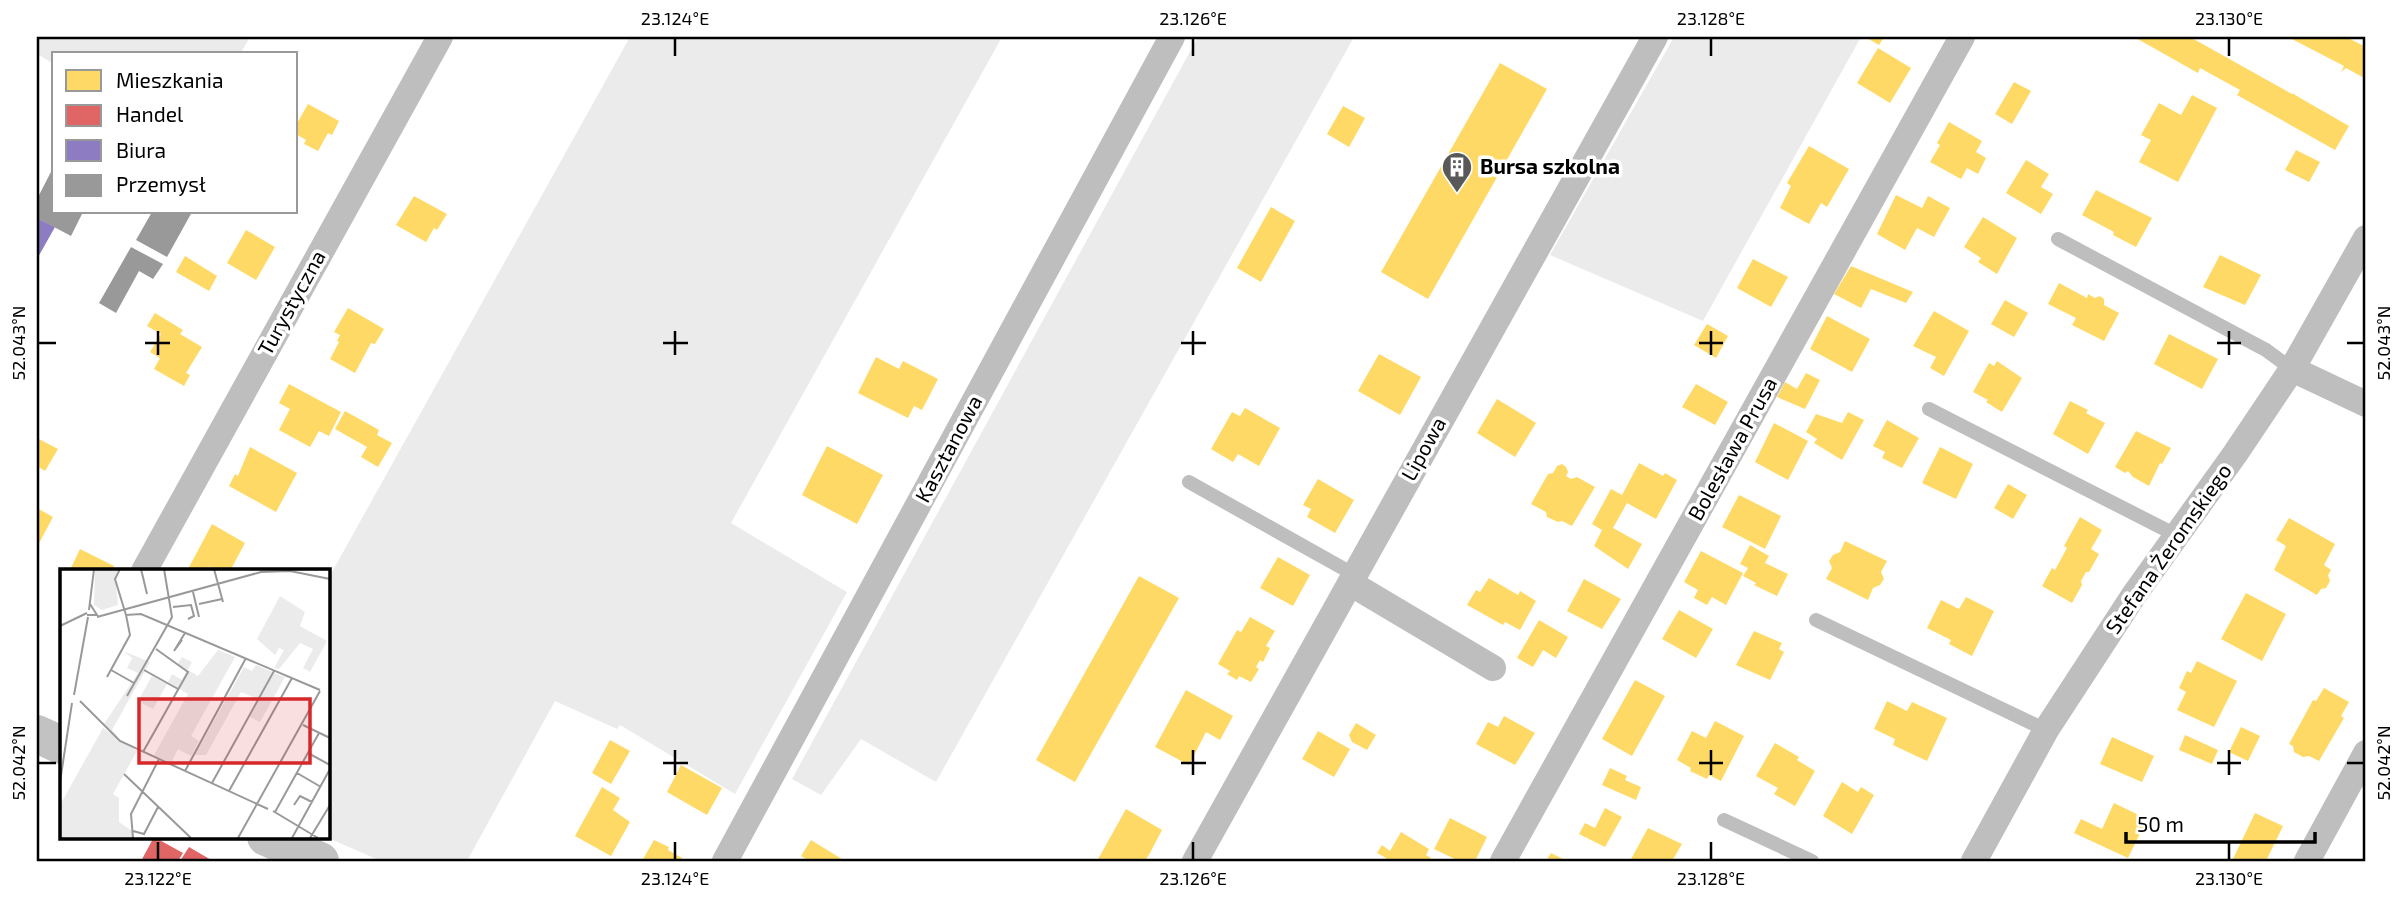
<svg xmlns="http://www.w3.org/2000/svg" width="2403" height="898" font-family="'Exo 2',sans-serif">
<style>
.green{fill:#ebebeb}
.homes{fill:#ffd966}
.shops{fill:#e06666}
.offices{fill:#8e7cc3}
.industry{fill:#999}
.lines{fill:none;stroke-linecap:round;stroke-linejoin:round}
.lane{stroke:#bebebe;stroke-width:14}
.street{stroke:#bebebe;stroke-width:26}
.secondary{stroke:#c2c2c2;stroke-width:38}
.ticks{fill:none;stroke:#000;stroke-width:2.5}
.labels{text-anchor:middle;stroke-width:7;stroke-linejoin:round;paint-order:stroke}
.poi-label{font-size:21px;font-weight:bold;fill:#000;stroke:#fff;text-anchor:start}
.street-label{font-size:21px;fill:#000;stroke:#fff}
.inset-road{fill:none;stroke:#999;stroke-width:2}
.view{fill:#d62828;fill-opacity:0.15;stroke:#d62828;stroke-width:3.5}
.inset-edge{fill:none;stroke:#000;stroke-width:3.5}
.neatline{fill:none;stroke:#000;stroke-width:2.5}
.ticks-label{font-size:18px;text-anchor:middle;fill:#000}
</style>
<rect width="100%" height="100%" fill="#fff"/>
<!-- green -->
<path class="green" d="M37,37H250L240,54H54V64L37,54Z
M630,37H1002L731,523L847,592L735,794L620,725L617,729L555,701L467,861H381L326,837L327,581Z
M1198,37H1354L936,782L861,739L821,795L792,779Z
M1674,37H1861L1703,321L1550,255Z"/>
<!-- homes -->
<path class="homes" d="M1865,37H1884L1879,45Z
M2134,37H2190L2292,94H2295V95L2349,126L2335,150L2237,95L2240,90L2200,68L2198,73Z
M2288,37H2346L2366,47V79L2346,68L2341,72L2344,66Z
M1878,48L1911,68L1890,103L1857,83Z
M1500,63L1547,89L1428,299L1381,272Z
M2014,82L2031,91L2012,124L1995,114Z
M2192,95L2217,108L2178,182L2139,162L2151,140L2141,135L2159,103L2181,115Z
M308,104L339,121L332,135L328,133L318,151L304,144L306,140L296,134V125Z
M1343,106L1365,118L1349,147L1327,134Z
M1949,122L1982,141L1976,152L1986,158L1978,174L1967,168L1961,179L1930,162L1940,145L1937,143Z
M1809,146L1849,169L1827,207L1821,203L1809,224L1780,208L1791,186L1787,183Z
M2296,150L2320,162L2309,182L2285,170Z
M2026,160L2049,174L2041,187L2053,194L2041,214L2006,193Z
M2096,190L2152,218L2136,247L2113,235L2114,232L2082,215Z
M1896,195L1922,208L1928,196L1950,208L1934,237L1917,228L1905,250L1877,234Z
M414,196L447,214L437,230L434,228L426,242L396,225Z
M1271,207L1295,221L1261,282L1237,268Z
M1983,217L2017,238L1997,274L1978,262L1981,258L1964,247Z
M246,230L275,247L256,280L227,263Z
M2220,255L2261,275L2245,305L2203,287Z
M185,256L217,276L209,291L176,272Z
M1753,259L1788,277L1771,307L1737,288Z
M1851,266L1913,292L1906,303L1871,289L1861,308L1834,294Z
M2059,283L2087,298L2088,294L2095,298L2100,296L2104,299V305L2119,313L2104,341L2072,325L2076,318L2048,304Z
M2005,300L2028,313L2014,337L1991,324Z
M348,308L384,329L375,344L371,343L355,373L330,359L339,342L337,341L340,335L334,332Z
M1934,311L1969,331L1944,376L1930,368L1936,357L1913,346Z
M155,313L183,330L180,334L202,347L186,373L190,375L184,386L154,369L160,358L150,352L161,334L147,326Z
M1827,316L1870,339L1852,372L1810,349Z
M1707,324L1728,336L1716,358L1694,345Z
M2169,334L2218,359L2202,389L2154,364Z
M1379,354L1421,377L1400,415L1358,391Z
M876,357L899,369L903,361L938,379L922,410L914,406L908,418L858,393Z
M1997,361L2022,378L2002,412L1986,402L1988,400L1973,392L1989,363L1994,366Z
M1806,373L1820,380L1805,409L1777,397L1785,382L1797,389Z
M289,384L341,412L329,436L319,431L310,447L279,430L290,409L279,403Z
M1696,384L1728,402L1715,425L1682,407Z
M1497,399L1536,423L1515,457L1477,433Z
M2070,401L2088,410L2086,413L2105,423L2088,454L2053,434Z
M1245,408L1280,428L1259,466L1238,454L1233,462L1211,449L1232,412L1240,416Z
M345,411L379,430L377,435L392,443L378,467L361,457L367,447L335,429Z
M1848,412L1864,420L1842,460L1814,443L1817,439L1806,432L1816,414L1842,423Z
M1887,420L1919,438L1902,468L1882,458L1885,452L1873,446Z
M1774,423L1808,441L1788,480L1755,462Z
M2136,431L2171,448L2162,464L2160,463L2149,486L2133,477L2128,471L2125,473L2115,467Z
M37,438L58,449L45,471L37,466Z
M827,446L883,475L857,524L802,495Z
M250,447L297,473L276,512L229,486L235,474L238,476Z
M1940,447L1973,464L1956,499L1922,483Z
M1639,463L1663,476L1665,473L1677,480L1656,519L1627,503L1613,528L1642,544L1628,569L1594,546L1602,530L1592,524L1611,489L1622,495Z
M1562,464L1566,467L1568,472L1566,476L1571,479L1577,477L1595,487L1572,526L1562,521L1558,522L1547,517L1546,512L1531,504L1548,474L1553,473L1557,466Z
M1318,479L1354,500L1335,533L1307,517L1311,509L1303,505Z
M2008,484L2027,495L2013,519L1994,508Z
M1739,495L1781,516L1765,549L1722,527Z
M37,508L53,517L37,547Z
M2080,517L2102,530L2091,549L2099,554L2089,572H2086L2081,581L2082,585L2072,603L2042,586L2052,568L2055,570L2067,548L2064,546Z
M2289,518L2335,544L2324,565L2331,570L2328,575L2330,581L2326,588L2321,589L2317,595L2274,570L2286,546L2276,540Z
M212,524L245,543L230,571H218L207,565L216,571H187Z
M1845,541L1887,561L1881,572L1884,579L1880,585L1873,588L1868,600L1826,579L1832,568L1829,561L1833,555L1840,552Z
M1750,545L1769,556L1765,563L1788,574L1777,596L1754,585L1756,583L1743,576L1748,568L1740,564Z
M80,549L114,566L112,571H63L65,567L70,570Z
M1701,551L1743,573L1726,605L1712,597L1707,605L1694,598L1698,590L1684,582Z
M1278,557L1310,575L1293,606L1260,588Z
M1139,576L1179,598L1075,782L1036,760Z
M1489,578L1518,595L1520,591L1536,601L1520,630L1505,622L1503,625L1467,605L1476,590L1480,592Z
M1584,579L1621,599L1602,629L1567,611Z
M2246,593L2286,614L2262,661L2221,639Z
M1966,597L1994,611L1972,656L1949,644L1951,640L1927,628L1941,600L1959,609Z
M1679,610L1713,629L1696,658L1662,639Z
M1250,617L1275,631L1266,646L1270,648L1263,662L1260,660L1256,667L1259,669L1251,682L1239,676L1237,680L1227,674L1230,671L1218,664L1237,630L1241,632Z
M1539,620L1568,637L1556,658L1543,650L1533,667L1517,658Z
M1754,631L1782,643L1779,649L1784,652L1770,680L1736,665Z
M2197,661L2237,681L2214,727L2177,710L2186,692L2179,688L2187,671L2191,673Z
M1635,680L1665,696L1632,756L1602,739Z
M2324,688L2349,702L2341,716L2344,718L2319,761L2309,756L2303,757L2294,752L2293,746L2289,744L2313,700L2316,701Z
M1186,690L1233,716L1220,740L1206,732L1189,765L1155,747Z
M1887,701L1907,711L1912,702L1947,718L1927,761L1893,745L1895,739L1874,729Z
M1504,716L1535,733L1515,765L1476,744L1488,722L1498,727Z
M1715,721L1744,736L1721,781L1709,775L1707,779L1690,771L1691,768L1677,760L1692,731L1706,738Z
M1356,723L1376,735L1367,750L1352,742L1349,735Z
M2241,727L2260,736L2248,761L2229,752Z
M1318,731L1350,749L1334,777L1302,759Z
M2185,735L2218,750L2212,764L2179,750Z
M2112,737L2154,756L2142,782L2100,764Z
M610,740L630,751L611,784L592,773Z
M1775,743L1799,757L1797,760L1815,771L1795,806L1774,794L1778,788L1756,776Z
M681,765L722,788L707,815L667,792Z
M1610,768L1627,776L1625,780L1641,787L1636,800L1602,785Z
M1842,782L1858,792L1861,787L1874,795L1852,834L1823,816Z
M602,787L620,798L613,810L630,822L611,856L575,836Z
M2114,803L2147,819L2128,858L2074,833L2081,819L2102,829Z
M1605,808L1622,817L1605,847L1579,834L1585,823L1595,828Z
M1126,809L1162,830L1150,853L1145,861H1097Z
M2255,813L2283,826L2266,861H2232Z
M1450,818L1487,837L1475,861H1459L1434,849Z
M1648,828L1682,844L1672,861H1630Z
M1401,832L1429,849L1426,855L1431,858L1429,861H1384L1386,858L1377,853L1382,845L1390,851Z
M654,840L669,847L668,850L682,858L681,861H642Z
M811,840L845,861H809L801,856Z
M1551,853L1567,861H1546Z"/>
<!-- shops -->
<path class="shops" d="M154,837L183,853L178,861H141Z
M189,847L213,861H180Z"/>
<!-- offices -->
<path class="offices" d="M37,218L55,227L37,259Z"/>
<!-- industry -->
<path class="industry" d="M54,166V212H83L71,236L37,218V199Z
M152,212H192L167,257L136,240Z
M131,247L163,264L153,279L139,271L116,313L99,303Z"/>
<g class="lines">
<!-- lane -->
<path class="lane" d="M2058,239L2266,350L2292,369
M1929,409L2178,536
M1189,482L1355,575
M1816,620L2046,730
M1724,820L1812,861"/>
<!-- street -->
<path class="street" d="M2292,369L2366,404
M144,571L440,37
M1350,583L1493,668
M725,861L1172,37
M1195,861L1655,37
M1503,861L1962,37
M1974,861L2046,730L2134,595L2235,454L2292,369L2366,238
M2307,861L2366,753"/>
<!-- secondary -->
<path class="secondary" d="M37,734L61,745
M266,837L320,861"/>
</g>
<!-- ticks -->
<path class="ticks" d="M675,38V56M1193,38V56M1711,38V56M2229,38V56M158,331V355M675,331V355M1193,331V355M1711,331V355M2229,331V355M38,343H56M145,343H170M663,343H688M1181,343H1206M1699,343H1723M2217,343H2241M2347,343H2364M675,750V775M1193,750V775M1711,750V775M2229,750V775M38,763H56M663,763H688M1181,763H1206M1699,763H1723M2217,763H2241M2347,763H2364M158,842V860M675,842V860M1193,842V860M1711,842V860M2229,842V860"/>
<!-- icons -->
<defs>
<g id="building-pin" transform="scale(1.575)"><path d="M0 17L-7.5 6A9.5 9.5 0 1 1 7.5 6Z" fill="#595959" stroke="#fff"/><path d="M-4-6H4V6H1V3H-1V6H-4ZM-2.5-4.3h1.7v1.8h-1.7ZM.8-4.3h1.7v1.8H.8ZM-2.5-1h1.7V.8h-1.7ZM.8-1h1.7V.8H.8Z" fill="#fff"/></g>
</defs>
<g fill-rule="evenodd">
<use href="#building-pin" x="1457" y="167"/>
</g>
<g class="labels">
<!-- poi labels -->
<g class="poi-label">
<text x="1480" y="174">Bursa szkolna</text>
</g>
<!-- street labels -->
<g class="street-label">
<text transform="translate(292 303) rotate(-61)" y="7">Turystyczna</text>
<text transform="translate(949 449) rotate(-62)" y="7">Kasztanowa</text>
<text transform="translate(1424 449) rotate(-61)" y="7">Lipowa</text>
<text transform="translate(1733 449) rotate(-61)" y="7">Bolesława Prusa</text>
<text transform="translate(2169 549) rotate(-55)" y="7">Stefana Żeromskiego</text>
</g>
</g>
<!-- overview -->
<g transform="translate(60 569)">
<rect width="270" height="270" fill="#fff"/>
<path d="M35,0H59L55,7L58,36L42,41L34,36ZM220,27L245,43L240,57L267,72L250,103L243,99L253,80L240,74L219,100L214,99L224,81L219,79L215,86L197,70ZM158,81L175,88L131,167L139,172L131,187L118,180L111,194L94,186L128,125L108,113L112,105L122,111L127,101L117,96L122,88L132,93L128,101L138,107ZM63,82L90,93L52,161L58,168L44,155L78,104L67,99L72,89ZM196,96L212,103L198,130L181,123L146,186H135L184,98L192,102ZM214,104L225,108L200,153L190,148ZM92,107L107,115L93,140L78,132ZM43,159L77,182L53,225L59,229V253L72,262V269H0V236Z" fill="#ebebeb"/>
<path class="inset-road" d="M60,0L55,10L66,46L81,45L260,121M81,0L87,25M154,0L163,33M133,23L139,48M139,35L162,30M113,38L131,36L134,47L128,50M29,41L34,0M27,46H37L30,35M37,48L201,3L230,2L270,10M0,57L27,44M122,71L114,82L125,64M51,101L74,114M84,101L118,120M47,108L70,66L66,46M14,126L28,48M67,127L112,48L104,0M20,132L60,172L208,240M243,156L270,169M83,183L128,103L96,80M248,184L270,196M125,202L186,89M237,204L261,218M64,205L131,269M0,213L12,134M152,214L214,102M169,222L232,109M234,236L240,227L252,233M213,242L258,269M215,243L259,164M73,262L84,265L98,238M73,269L71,245L99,190M178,269L260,122M232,269L270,200M250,269L270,236"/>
<path class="view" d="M79,130H250V194H79Z"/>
<rect width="270" height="270" class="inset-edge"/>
</g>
<!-- border -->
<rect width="2403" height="898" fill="none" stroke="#ffffff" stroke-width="77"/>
<!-- legend -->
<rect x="52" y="52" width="245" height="161" fill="#ffffff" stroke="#999999" stroke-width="2"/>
<rect x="66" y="70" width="35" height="21" fill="#ffd966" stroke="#999999" stroke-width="2"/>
<text x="116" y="88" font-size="21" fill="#000000">Mieszkania</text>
<rect x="66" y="105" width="35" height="21" fill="#e06666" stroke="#999999" stroke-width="2"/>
<text x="116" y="122" font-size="21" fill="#000000">Handel</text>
<rect x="66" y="140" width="35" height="21" fill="#8e7cc3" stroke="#999999" stroke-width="2"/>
<text x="116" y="158" font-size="21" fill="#000000">Biura</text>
<rect x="66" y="175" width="35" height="21" fill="#999999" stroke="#999999" stroke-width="2"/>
<text x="116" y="192" font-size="21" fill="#000000">Przemysł</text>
<!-- scale -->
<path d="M2126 832v10h189v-10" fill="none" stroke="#000000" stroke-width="3.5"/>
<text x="2137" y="832" font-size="21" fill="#000000" stroke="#ffffff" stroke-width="5" paint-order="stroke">50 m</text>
<rect x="38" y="38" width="2326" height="822" class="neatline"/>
<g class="ticks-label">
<text x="675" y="25">23.124°E</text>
<text x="1193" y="25">23.126°E</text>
<text x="1711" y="25">23.128°E</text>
<text x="2229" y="25">23.130°E</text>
<text transform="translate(19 343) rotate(-90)" y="6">52.043°N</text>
<text transform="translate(2384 343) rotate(-90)" y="6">52.043°N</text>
<text transform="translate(19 763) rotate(-90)" y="6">52.042°N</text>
<text transform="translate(2384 763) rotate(-90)" y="6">52.042°N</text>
<text x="158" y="885">23.122°E</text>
<text x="675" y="885">23.124°E</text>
<text x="1193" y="885">23.126°E</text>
<text x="1711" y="885">23.128°E</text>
<text x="2229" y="885">23.130°E</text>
</g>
</svg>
